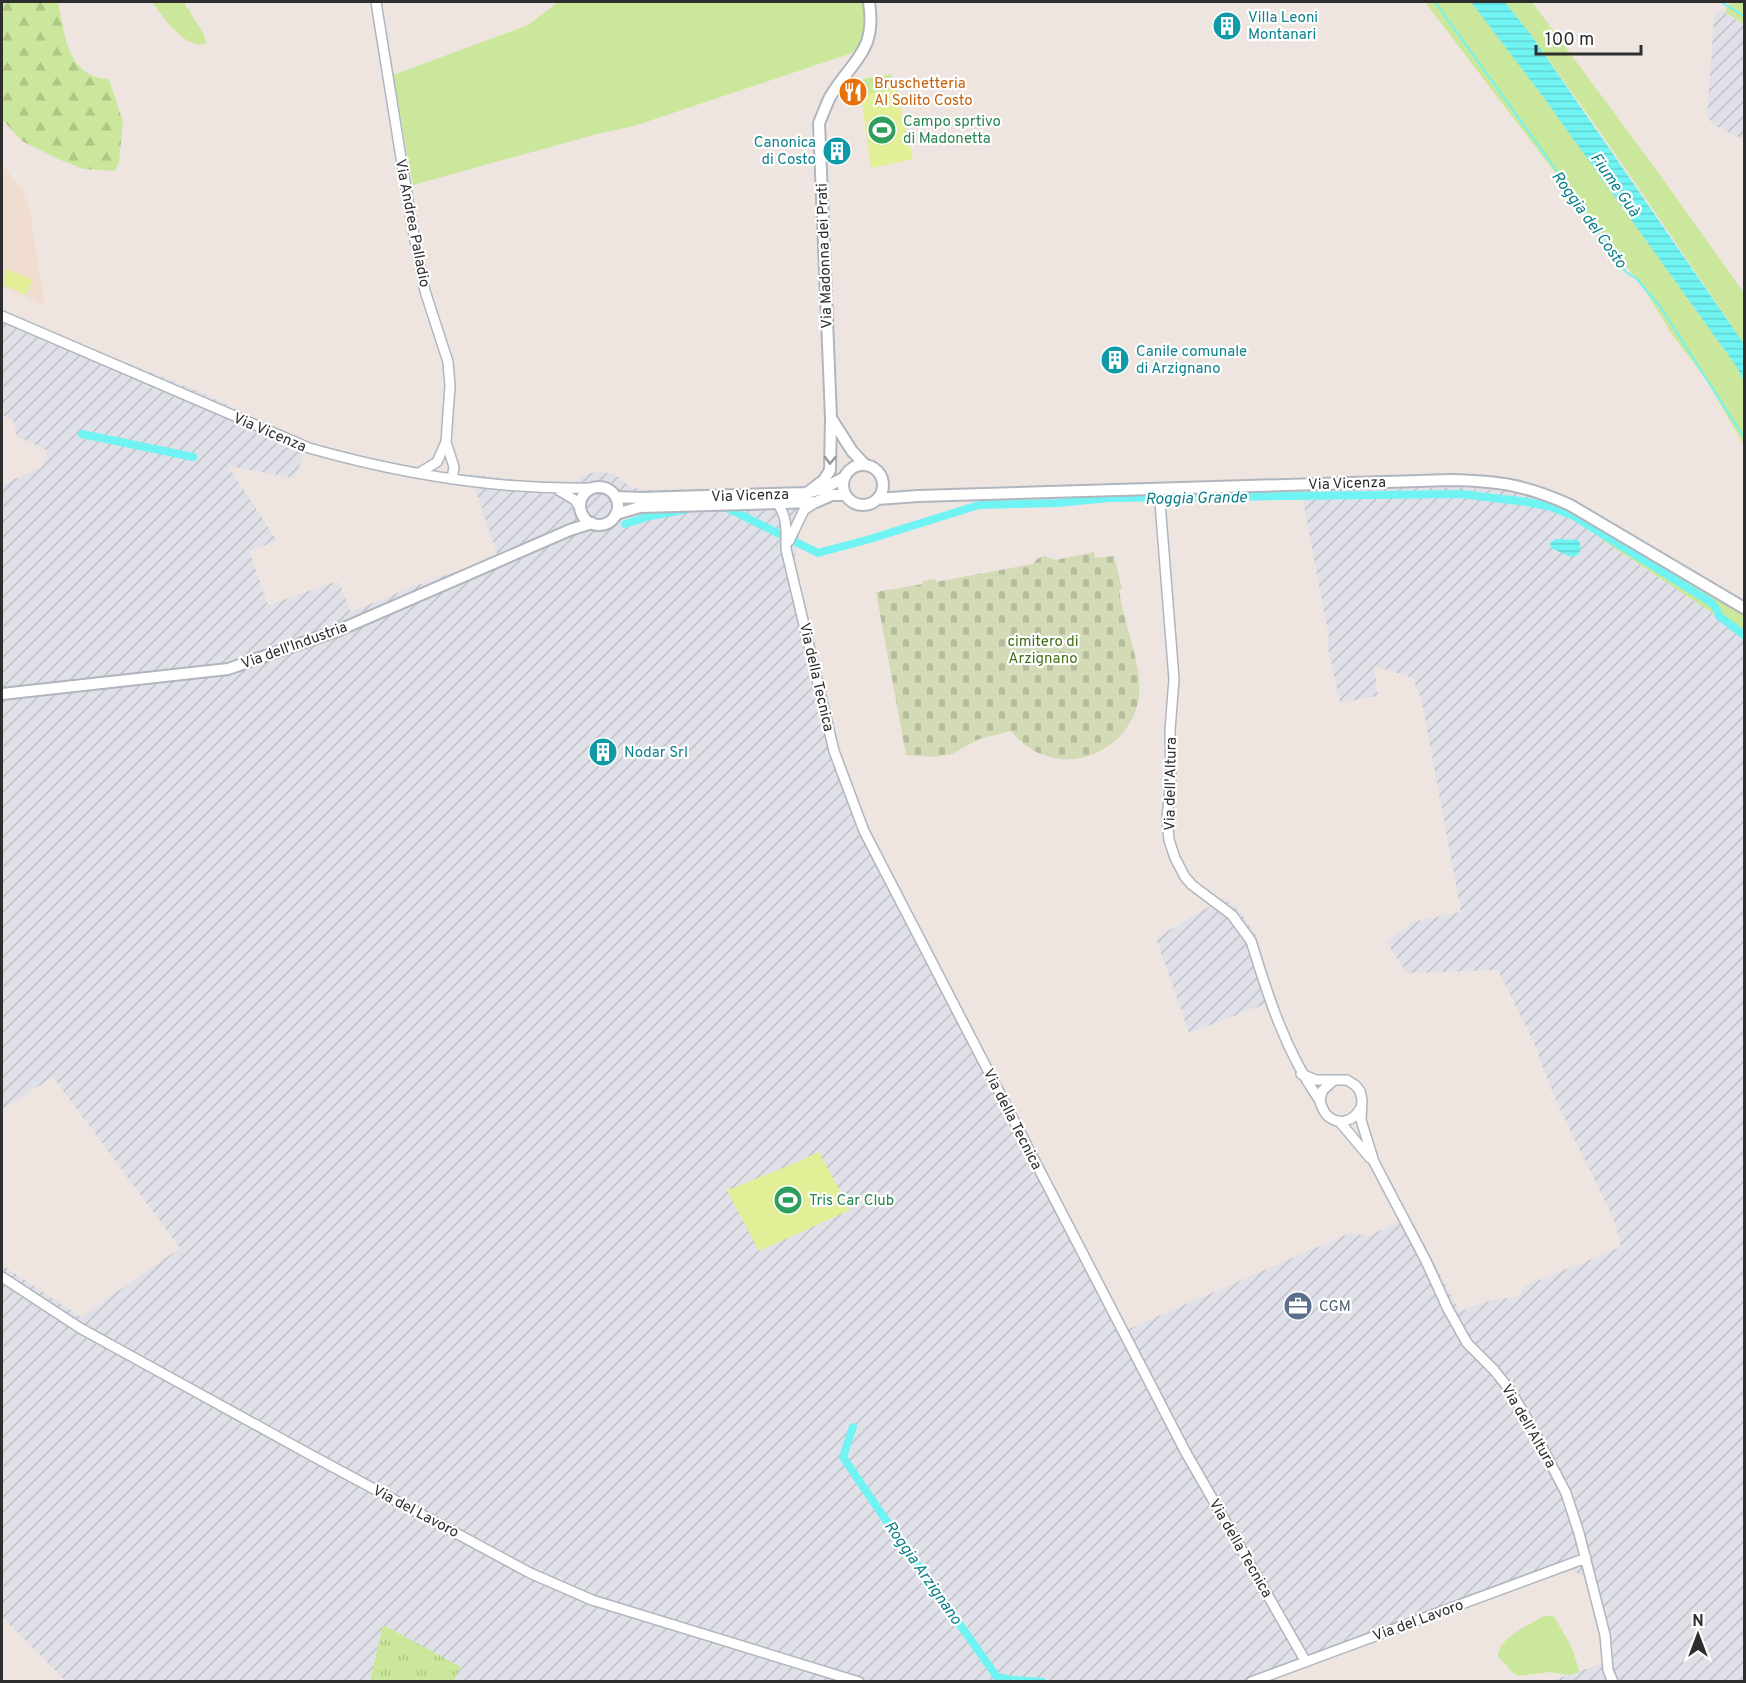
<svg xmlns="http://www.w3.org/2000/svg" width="1746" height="1683" font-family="Overpass,sans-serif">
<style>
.industrial{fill:url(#industrial-furrows)}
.education{fill:#f1ddcf}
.grass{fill:#cae79b}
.forest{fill:url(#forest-firs)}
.cemetery{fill:url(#cemetery-stones)}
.park{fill:url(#park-tufts)}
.pitch{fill:#e2ef97}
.water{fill:url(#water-rules)}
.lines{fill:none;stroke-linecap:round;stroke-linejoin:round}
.stream{stroke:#70f4f3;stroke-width:2}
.canal{stroke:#70f4f3;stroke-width:8}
.tertiary-casing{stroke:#b0b6be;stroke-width:12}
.secondary-casing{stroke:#b0b6be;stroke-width:14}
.tertiary{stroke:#fff;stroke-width:9}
.secondary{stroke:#fff;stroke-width:10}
.oneway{stroke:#969696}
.labels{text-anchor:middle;stroke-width:4.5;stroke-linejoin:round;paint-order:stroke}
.culture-label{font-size:15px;fill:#0d838f;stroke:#fff;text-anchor:start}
.food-label{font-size:15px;fill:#c56008;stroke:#fff;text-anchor:start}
.leisure-label{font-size:15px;fill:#27864d;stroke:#fff;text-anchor:start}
.street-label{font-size:15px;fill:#2e2e2e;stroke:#fff}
.park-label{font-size:15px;fill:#437018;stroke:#fff}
.service-label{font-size:15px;fill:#4e5e75;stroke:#fff;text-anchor:start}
.water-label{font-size:16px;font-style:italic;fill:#0a818a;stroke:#fff}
</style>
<defs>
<pattern id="industrial-furrows" width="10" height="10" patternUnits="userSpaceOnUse" patternTransform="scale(1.5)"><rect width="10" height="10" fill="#e0e0e8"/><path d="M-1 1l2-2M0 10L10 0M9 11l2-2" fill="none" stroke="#c0c0c7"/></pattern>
<pattern id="forest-firs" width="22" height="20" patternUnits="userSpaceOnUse" patternTransform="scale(1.5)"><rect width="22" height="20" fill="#cae79b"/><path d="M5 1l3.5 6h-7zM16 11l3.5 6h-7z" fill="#aec686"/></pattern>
<pattern id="cemetery-stones" width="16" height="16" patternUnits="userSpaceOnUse" patternTransform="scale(1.5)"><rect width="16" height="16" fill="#d2dab6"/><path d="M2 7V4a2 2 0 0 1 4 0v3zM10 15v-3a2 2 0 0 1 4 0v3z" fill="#b5bb9d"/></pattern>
<pattern id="park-tufts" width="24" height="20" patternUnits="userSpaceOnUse" patternTransform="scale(1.5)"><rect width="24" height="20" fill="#cae79b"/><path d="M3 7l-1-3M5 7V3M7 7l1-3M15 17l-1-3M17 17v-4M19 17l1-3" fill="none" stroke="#aec686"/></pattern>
<pattern id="water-rules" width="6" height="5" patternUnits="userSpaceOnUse" patternTransform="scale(1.5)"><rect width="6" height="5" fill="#70f4f3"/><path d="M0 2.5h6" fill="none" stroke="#61d2d1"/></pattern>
</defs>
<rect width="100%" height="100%" fill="#efe5e0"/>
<!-- industrial -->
<path class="industrial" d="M1720,10L1744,24V140L1714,125L1707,117L1714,19L1715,13Z
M2,313L205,394L307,444L295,478L228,466L277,541L249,551L268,605L338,581L351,612L409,588L498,557L470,474L566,486L590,473L603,472L614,474L630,487L644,490L812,486L811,508L801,524L794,562L835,740L852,789L883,858L940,965L1124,1331L1350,1233L1368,1236L1410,1217L1460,1312L1480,1303L1519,1296L1525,1286L1621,1247L1614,1220L1558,1105L1539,1058L1538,1051L1498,970L1407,973L1386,942L1412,922L1461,912L1422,702L1413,678L1374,666L1378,696L1340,703L1327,643L1329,637L1301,490L1458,487L1520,492L1548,500L1606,533L1601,539L1744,634V1681H1620L1605,1664L1609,1681H1550L1604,1663L1600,1631L1586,1578L1568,1568L1257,1681H454L461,1668L383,1625L370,1681H66L2,1617V1265L81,1317L180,1248L53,1077L2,1110V485L41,467L48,451L17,436L13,420L2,415Z
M1224,898L1240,912L1255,933L1276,1000L1189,1033L1156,938Z"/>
<!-- education -->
<path class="education" d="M2,164L23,191L30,211L45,306L2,287Z"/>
<!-- grass -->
<path class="grass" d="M152,2H186V8L189,9C192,21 206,30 206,44C184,49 164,18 152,2Z
M558,2H872L875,36L870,47L634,126L597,134L413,185L393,75L528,25Z
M1425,2H1471L1541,94L1736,366L1744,381V445L1705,378L1673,336L1640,282L1629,270Z
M1505,2H1532L1658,172L1744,293V344C1666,229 1590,112 1505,2Z
M1730,2H1744V24L1725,12Z
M1606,533L1744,612V634L1601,539Z
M1544,1616H1553C1565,1633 1575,1651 1579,1672L1569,1675L1550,1672L1519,1676L1513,1673L1498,1656C1499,1637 1529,1625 1544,1616Z"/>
<!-- forest -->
<path class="forest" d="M2,2H58C65,33 66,77 109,79L123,122L119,162L115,171L83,169L58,159L22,141L2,119Z"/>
<!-- cemetery -->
<path class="cemetery" d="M1094,552L1095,558L1114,556L1122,589L1119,590L1121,602C1127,630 1142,668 1139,696C1134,740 1086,771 1044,755C1030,750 1020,742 1011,731L979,739L952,754L933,757L906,755L876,592L923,584V581L935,579L936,582L1033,564L1037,559L1044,556L1056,560Z"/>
<!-- park -->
<path class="park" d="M891,74L896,89L861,95L865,93L863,79Z
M383,1625L461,1667L454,1681H370Z"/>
<!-- pitch -->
<path class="pitch" d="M896,89L913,159L871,168L861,95Z
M7,269L33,280L26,295L2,284Z
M819,1152L850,1210L759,1251L726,1189H731L805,1159V1158Z"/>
<!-- water -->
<path class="water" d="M1471,2H1505L1531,35L1744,344V381L1736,366L1541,94Z
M1556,539L1579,540L1581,548L1578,555L1571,557L1551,548L1550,543Z"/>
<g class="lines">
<!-- stream -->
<path class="stream" d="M1435,2L1554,167L1621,266L1626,272L1636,278L1661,308L1744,437
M1721,2L1744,16"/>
<!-- canal -->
<path class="canal" d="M82,434L193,457
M723,508H727L818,553L870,539L979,505L1058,503L1109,498L1461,494L1527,502L1551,507L1574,516L1712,603L1717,610L1719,616L1744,635
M625,524L650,516L684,510
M853,1427L843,1457L881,1513L997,1677L1012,1680L1042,1682"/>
<!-- tertiary casing -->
<g class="tertiary-casing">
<path id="tertiary" d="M376,2L411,220L425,291L448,362L450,386L446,442L437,462L419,473
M2,316L309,448C401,474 498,490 593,488
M446,442L454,467L452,479
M1159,490L1174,679L1170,730L1171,779L1167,818L1169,840L1175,858L1185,877L1192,885L1232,915L1251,941C1268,996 1285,1050 1318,1098C1322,1104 1322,1112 1329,1117C1341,1126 1354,1120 1360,1109
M560,491L575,500L580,508
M777,503C788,517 786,532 786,549L834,751L864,831L1185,1451L1306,1662
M789,541L804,510L816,502
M1301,1074L1316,1080H1347L1355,1085L1360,1091L1362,1100L1361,1120L1374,1162L1426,1261L1448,1309L1467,1343L1494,1370L1510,1390L1529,1422L1566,1493L1579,1533L1605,1635L1608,1670L1613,1682
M1320,1101L1322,1091L1333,1081
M1339,1121L1370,1158
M2,1277L80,1328L309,1454L530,1573L592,1600L859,1682
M1251,1682L1586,1558"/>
</g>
<!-- secondary casing -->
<g class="secondary-casing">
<path id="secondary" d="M831,418L852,451L865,465
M843 485a20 20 0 1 1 40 0a20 20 0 1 1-40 0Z
M580 506a19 19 0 1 1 38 0a19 19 0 1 1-38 0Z
M807,493L824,480L830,470L831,418L819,123C823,114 826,105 830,97C852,60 877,52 869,2
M616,497L641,498L807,493L825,488L845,477
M877,499L918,496L1451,480C1499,481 1526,485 1570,505L1744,608
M616,514L640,507L816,502L832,495H845
M2,694L228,669L337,631L570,530L592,523"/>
</g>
<!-- tertiary -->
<use href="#tertiary" class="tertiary"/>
<!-- secondary -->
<use href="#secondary" class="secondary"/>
</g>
<!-- one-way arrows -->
<defs><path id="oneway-chevron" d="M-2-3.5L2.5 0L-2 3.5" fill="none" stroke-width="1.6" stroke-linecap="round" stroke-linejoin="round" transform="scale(1.5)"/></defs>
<use class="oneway" href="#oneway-chevron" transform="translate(830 460) rotate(92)"/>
<!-- icons -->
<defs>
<g id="building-disc" transform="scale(1.5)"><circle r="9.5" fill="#0f9aa8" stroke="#fff"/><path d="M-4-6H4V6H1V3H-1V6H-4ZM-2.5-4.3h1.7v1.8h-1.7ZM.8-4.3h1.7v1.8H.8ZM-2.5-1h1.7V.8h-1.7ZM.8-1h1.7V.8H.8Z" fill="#fff"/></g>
<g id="restaurant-disc" transform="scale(1.5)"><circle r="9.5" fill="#e8710a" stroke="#fff"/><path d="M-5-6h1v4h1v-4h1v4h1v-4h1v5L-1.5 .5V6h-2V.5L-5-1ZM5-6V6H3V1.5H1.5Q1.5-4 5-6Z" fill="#fff"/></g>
<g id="stadium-disc" transform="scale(1.5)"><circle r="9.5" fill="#2e9e5b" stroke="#fff"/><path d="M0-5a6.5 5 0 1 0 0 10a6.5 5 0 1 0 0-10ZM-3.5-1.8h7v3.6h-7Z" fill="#fff"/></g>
<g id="office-disc" transform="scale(1.5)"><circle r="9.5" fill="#5c6f8a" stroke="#fff"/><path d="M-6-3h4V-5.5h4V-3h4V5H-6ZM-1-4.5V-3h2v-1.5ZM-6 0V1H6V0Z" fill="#fff"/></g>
</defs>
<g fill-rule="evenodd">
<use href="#building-disc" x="1227" y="26"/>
<use href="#restaurant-disc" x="853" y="92"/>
<use href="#stadium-disc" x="882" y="130"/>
<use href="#building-disc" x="837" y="151"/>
<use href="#building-disc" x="1115" y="360"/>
<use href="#building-disc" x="603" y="752"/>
<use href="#stadium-disc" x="788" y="1200"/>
<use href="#office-disc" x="1298" y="1306"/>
</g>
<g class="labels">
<!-- culture labels -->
<g class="culture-label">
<text x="1248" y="22">Villa Leoni<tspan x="1248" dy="17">Montanari</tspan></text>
<text x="816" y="147" text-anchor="end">Canonica<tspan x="816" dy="17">di Costo</tspan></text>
<text x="1136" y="356">Canile comunale<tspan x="1136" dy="17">di Arzignano</tspan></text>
<text x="624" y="757">Nodar Srl</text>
</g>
<!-- food labels -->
<g class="food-label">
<text x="874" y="88">Bruschetteria<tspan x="874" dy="17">Al Solito Costo</tspan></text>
</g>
<!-- leisure labels -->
<g class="leisure-label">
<text x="903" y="126">Campo sprtivo<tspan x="903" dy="17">di Madonetta</tspan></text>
<text x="809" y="1205">Tris Car Club</text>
</g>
<!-- street labels -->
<g class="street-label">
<text transform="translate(413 223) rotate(79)" y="5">Via Andrea Palladio</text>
<text transform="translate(824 256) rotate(-92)" y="5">Via Madonna dei Prati</text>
<text transform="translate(270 432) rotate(23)" y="5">Via Vicenza</text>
<text transform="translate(1347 483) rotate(-2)" y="5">Via Vicenza</text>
<text transform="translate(750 495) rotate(-2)" y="5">Via Vicenza</text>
<text transform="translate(294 645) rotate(-20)" y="5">Via dell'Industria</text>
<text transform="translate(817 677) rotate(77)" y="5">Via della Tecnica</text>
<text transform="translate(1170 784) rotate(-89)" y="5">Via dell'Altura</text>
<text transform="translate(1013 1119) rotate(63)" y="5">Via della Tecnica</text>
<text transform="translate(1529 1426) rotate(60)" y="5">Via dell'Altura</text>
<text transform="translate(416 1511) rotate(28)" y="5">Via del Lavoro</text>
<text transform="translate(1241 1548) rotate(60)" y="5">Via della Tecnica</text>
<text transform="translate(1418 1620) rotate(-20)" y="5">Via del Lavoro</text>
</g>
<!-- park labels -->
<g class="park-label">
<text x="1043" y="646">cimitero di<tspan x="1043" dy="17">Arzignano</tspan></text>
</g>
<!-- service labels -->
<g class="service-label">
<text x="1319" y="1311">CGM</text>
</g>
<!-- water labels -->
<g class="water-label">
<text transform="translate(1616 184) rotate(55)" y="6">Fiume Guà</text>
<text transform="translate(1590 219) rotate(54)" y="6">Roggia del Costo</text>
<text transform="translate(1196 497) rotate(-1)" y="6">Roggia Grande</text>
<text transform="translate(924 1572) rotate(55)" y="6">Roggia Arzignano</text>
</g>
</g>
<!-- border -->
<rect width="1746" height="1683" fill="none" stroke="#2e2e2e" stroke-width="6"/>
<!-- north arrow -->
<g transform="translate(1698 1635)" stroke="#ffffff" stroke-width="4.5" paint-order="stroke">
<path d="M0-4.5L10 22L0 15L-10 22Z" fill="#2e2e2e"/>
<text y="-9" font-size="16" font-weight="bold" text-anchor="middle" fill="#2e2e2e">N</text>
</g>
<!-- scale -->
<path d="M1536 45v9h105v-9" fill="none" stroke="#2e2e2e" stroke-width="3"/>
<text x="1545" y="45" font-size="18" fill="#2e2e2e" stroke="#ffffff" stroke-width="4.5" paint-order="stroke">100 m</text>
</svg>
